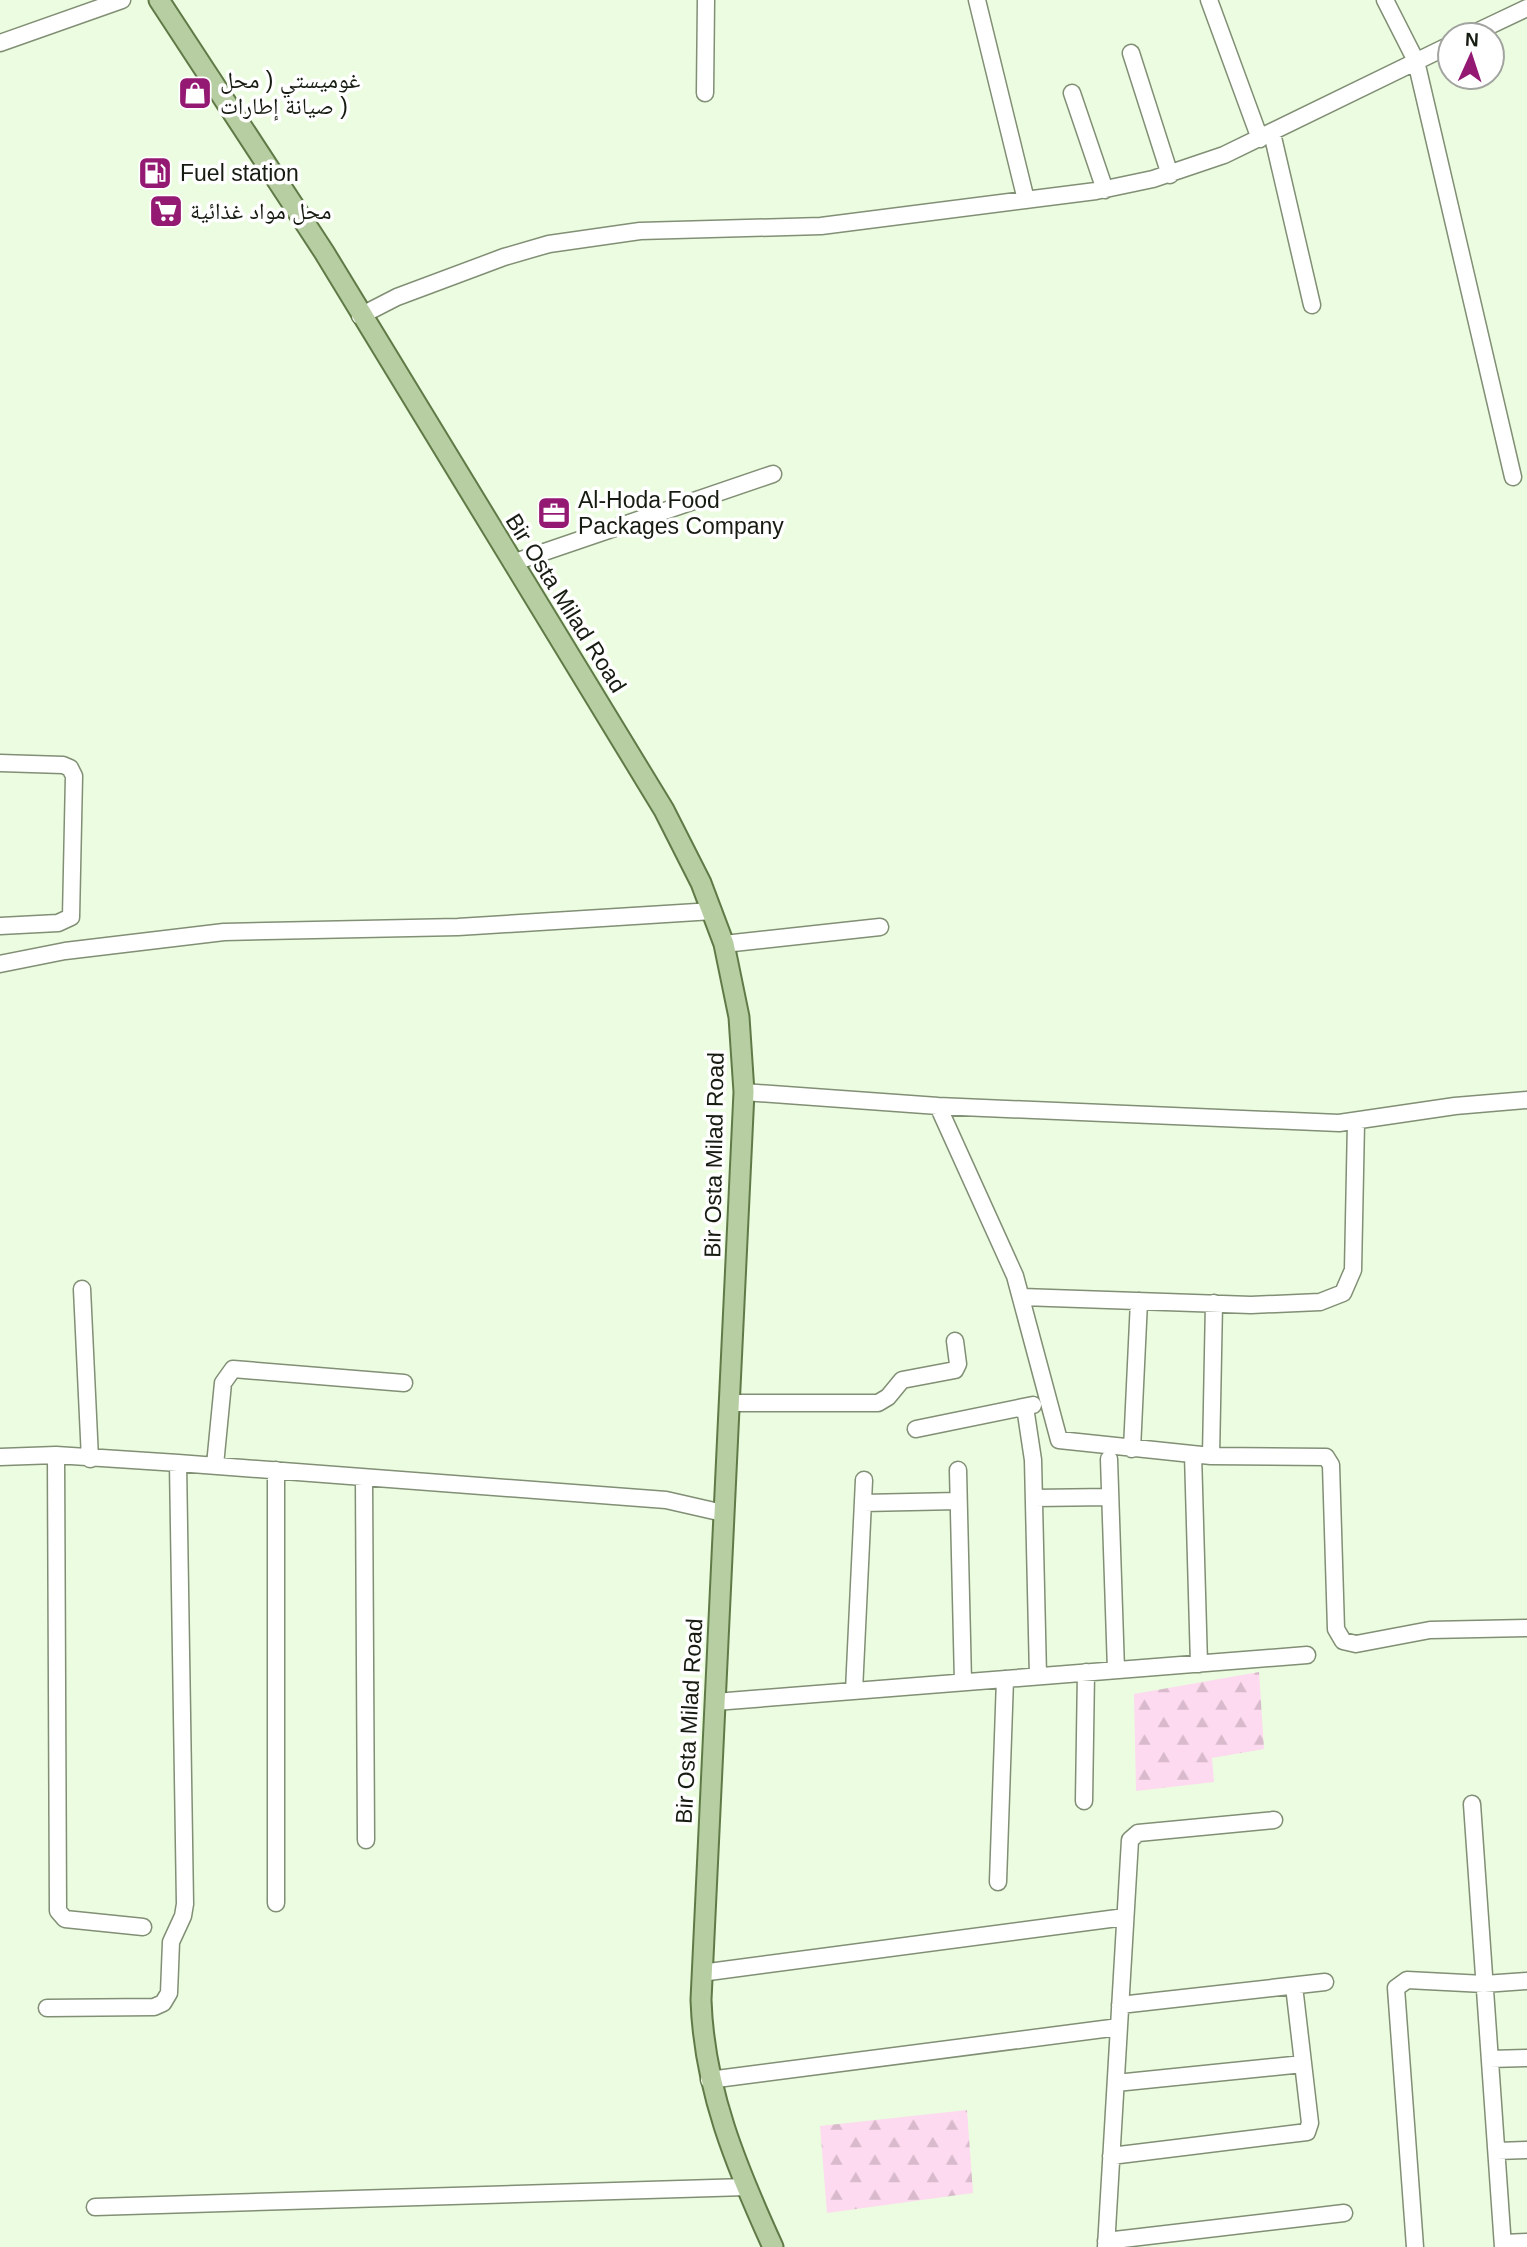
<svg xmlns="http://www.w3.org/2000/svg" width="1527" height="2247" font-family="Helvetica,'Noto Naskh Arabic',sans-serif">
<style>
.forest{fill:url(#forest-firs)}
.lines{fill:none;stroke-linecap:round;stroke-linejoin:round}
.minor-casing{stroke:#818f75;stroke-width:19}
.major-casing{stroke:#607a47;stroke-width:23}
.minor{stroke:#fff;stroke-width:16}
.major{stroke:#b7cda2;stroke-width:19}
.labels{text-anchor:middle;stroke-width:7;stroke-linejoin:round;paint-order:stroke}
.poi-label{font-size:23px;fill:#171c12;stroke:#fff;text-anchor:start}
.street-label{font-size:23px;fill:#171c12;stroke:#fff}
</style>
<defs>
<pattern id="forest-firs" width="22" height="20" patternUnits="userSpaceOnUse" patternTransform="scale(1.75)"><rect width="22" height="20" fill="#fddaef"/><path d="M5 1l3.5 6h-7zM16 11l3.5 6h-7z" fill="#d8bacc"/></pattern>
</defs>
<rect width="100%" height="100%" fill="#ecfce0"/>
<!-- forest -->
<path class="forest" d="M1259,1672L1264,1749L1212,1758L1214,1782L1136,1791L1134,1694Z
M967,2110L973,2193L827,2213L820,2126Z"/>
<g class="lines">
<!-- minor casing -->
<g class="minor-casing">
<path id="minor" d="M977,0L1026,200
M1209,0L1260,139
M1385,0L1416,61L1513,477
M1470,35L1527,8
M0,43L122,0
M1131,53L1170,175
M705,93L706,0
M1072,93L1105,190
M1272,133L1312,305
M360,316L397,297L504,257L549,244L640,231L821,226L1096,191L1153,179L1224,155L1450,45
M512,563L773,474
M0,763L63,765L70,768L74,776L71,917L58,923L0,926
M724,944L880,927
M0,964L65,951L224,932L458,927L713,911
M744,1092L938,1106L1339,1123L1455,1106L1527,1100
M938,1106L1015,1276L1059,1440L1211,1456L1326,1457L1331,1465L1336,1629L1343,1641L1356,1644L1430,1630L1527,1628
M82,1289L90,1459
M1022,1297L1251,1305L1320,1302L1343,1293L1353,1270L1356,1122
M729,1403H878L888,1397L902,1380L955,1370L958,1364L955,1341
M1025,1407L1033,1460L1038,1676
M916,1429L1033,1405
M1132,1449L1139,1301
M1193,1454L1199,1664
M56,1455L58,1911L65,1919L143,1927
M1211,1456L1214,1303
M0,1457L56,1455L178,1463
M1109,1459L1116,1670
M215,1465L223,1383L233,1369L404,1383
M276,1470V1903
M958,1470L963,1682
M364,1479L366,1840
M1034,1498L1110,1497
M863,1503L958,1501
M854,1691L864,1480
M715,1702L1307,1655
M1084,1801L1086,1672
M1472,1804L1503,2247
M998,1882L1005,1679
M701,1973L1125,1917
M1120,2005L1325,1982
M47,2008L154,2007L163,2003L169,1993L171,1942L183,1916L185,1904L178,1463L666,1500L723,1513
M1490,2059L1527,2058
M709,2080L1119,2027
M1116,2083L1303,2064
M1497,2151L1527,2150
M1111,2156L1307,2132L1310,2123L1294,1986
M95,2207L746,2187
M1106,2241L1344,2213
M1503,2243L1527,2242
M1106,2247L1130,1840L1138,1833L1274,1820
M1415,2247L1396,1988L1407,1980L1484,1984L1527,1981"/>
</g>
<!-- major casing -->
<g class="major-casing">
<path id="major" d="M159,0L324,252L664,810L701,883L724,944L739,1017L744,1092L701,2000C704,2089 736,2166 773,2247"/>
</g>
<!-- minor -->
<use href="#minor" class="minor"/>
<!-- major -->
<use href="#major" class="major"/>
</g>
<!-- icons -->
<defs>
<g id="shop-square" transform="scale(1.75)"><rect x="-9" y="-9" width="18" height="18" rx="4" fill="#941973" stroke="#fff"/><path d="M-5-2.5h2.3a2.7 3.5 0 0 1 5.4 0H5L5.5 6h-11ZM-1.5-2.5h3a1.5 2.3 0 0 0-3 0Z" fill="#fff"/></g>
<g id="fuel-square" transform="scale(1.75)"><rect x="-9" y="-9" width="18" height="18" rx="4" fill="#941973" stroke="#fff"/><path d="M-5.5-6h7V0h2V4h1.3V-2.5L3-4.5l.8-.8L6-3V5H2.5V1h-1V6h-7ZM-4.2-4.7v3.2H.2V-4.7Z" fill="#fff"/></g>
<g id="supermarket-square" transform="scale(1.75)"><rect x="-9" y="-9" width="18" height="18" rx="4" fill="#941973" stroke="#fff"/><path d="M-6-5.5h2.5l.6 2H6L4.5 2H-2.5L-4.4-4H-6ZM-1.5 3.2a1.3 1.3 0 1 0 .1 0ZM3 3.2a1.3 1.3 0 1 0 .1 0Z" fill="#fff"/></g>
<g id="office-square" transform="scale(1.75)"><rect x="-9" y="-9" width="18" height="18" rx="4" fill="#941973" stroke="#fff"/><path d="M-6-3h4V-5.5h4V-3h4V5H-6ZM-1-4.5V-3h2v-1.5ZM-6 0V1H6V0Z" fill="#fff"/></g>
</defs>
<g fill-rule="evenodd">
<use href="#shop-square" x="195" y="93"/>
<use href="#fuel-square" x="155" y="173"/>
<use href="#supermarket-square" x="166" y="211"/>
<use href="#office-square" x="554" y="513"/>
</g>
<g class="labels">
<!-- poi labels -->
<g class="poi-label">
<text x="220" y="88">غوميستي ( محل<tspan x="220" dy="26">صيانة إطارات )</tspan></text>
<text x="180" y="181">Fuel station</text>
<text x="190" y="219">محل مواد غذائية</text>
<text x="578" y="508">Al-Hoda Food<tspan x="578" dy="26">Packages Company</tspan></text>
</g>
<!-- street labels -->
<g class="street-label">
<text transform="translate(566 603) rotate(58)" y="8">Bir Osta Milad Road</text>
<text transform="translate(714 1155) rotate(-89)" y="8">Bir Osta Milad Road</text>
<text transform="translate(689 1721) rotate(-87)" y="8">Bir Osta Milad Road</text>
</g>
</g>
<!-- north arrow -->
<g transform="translate(1471 56) rotate(3)"><circle r="33" fill="#ffffff" stroke="#a2a4a0" stroke-width="2"/>
<path d="M0-5L12 26L0 18L-12 26Z" fill="#941973"/>
<text y="-10" font-size="19" font-weight="bold" text-anchor="middle" fill="#171c12">N</text>
</g>
</svg>
